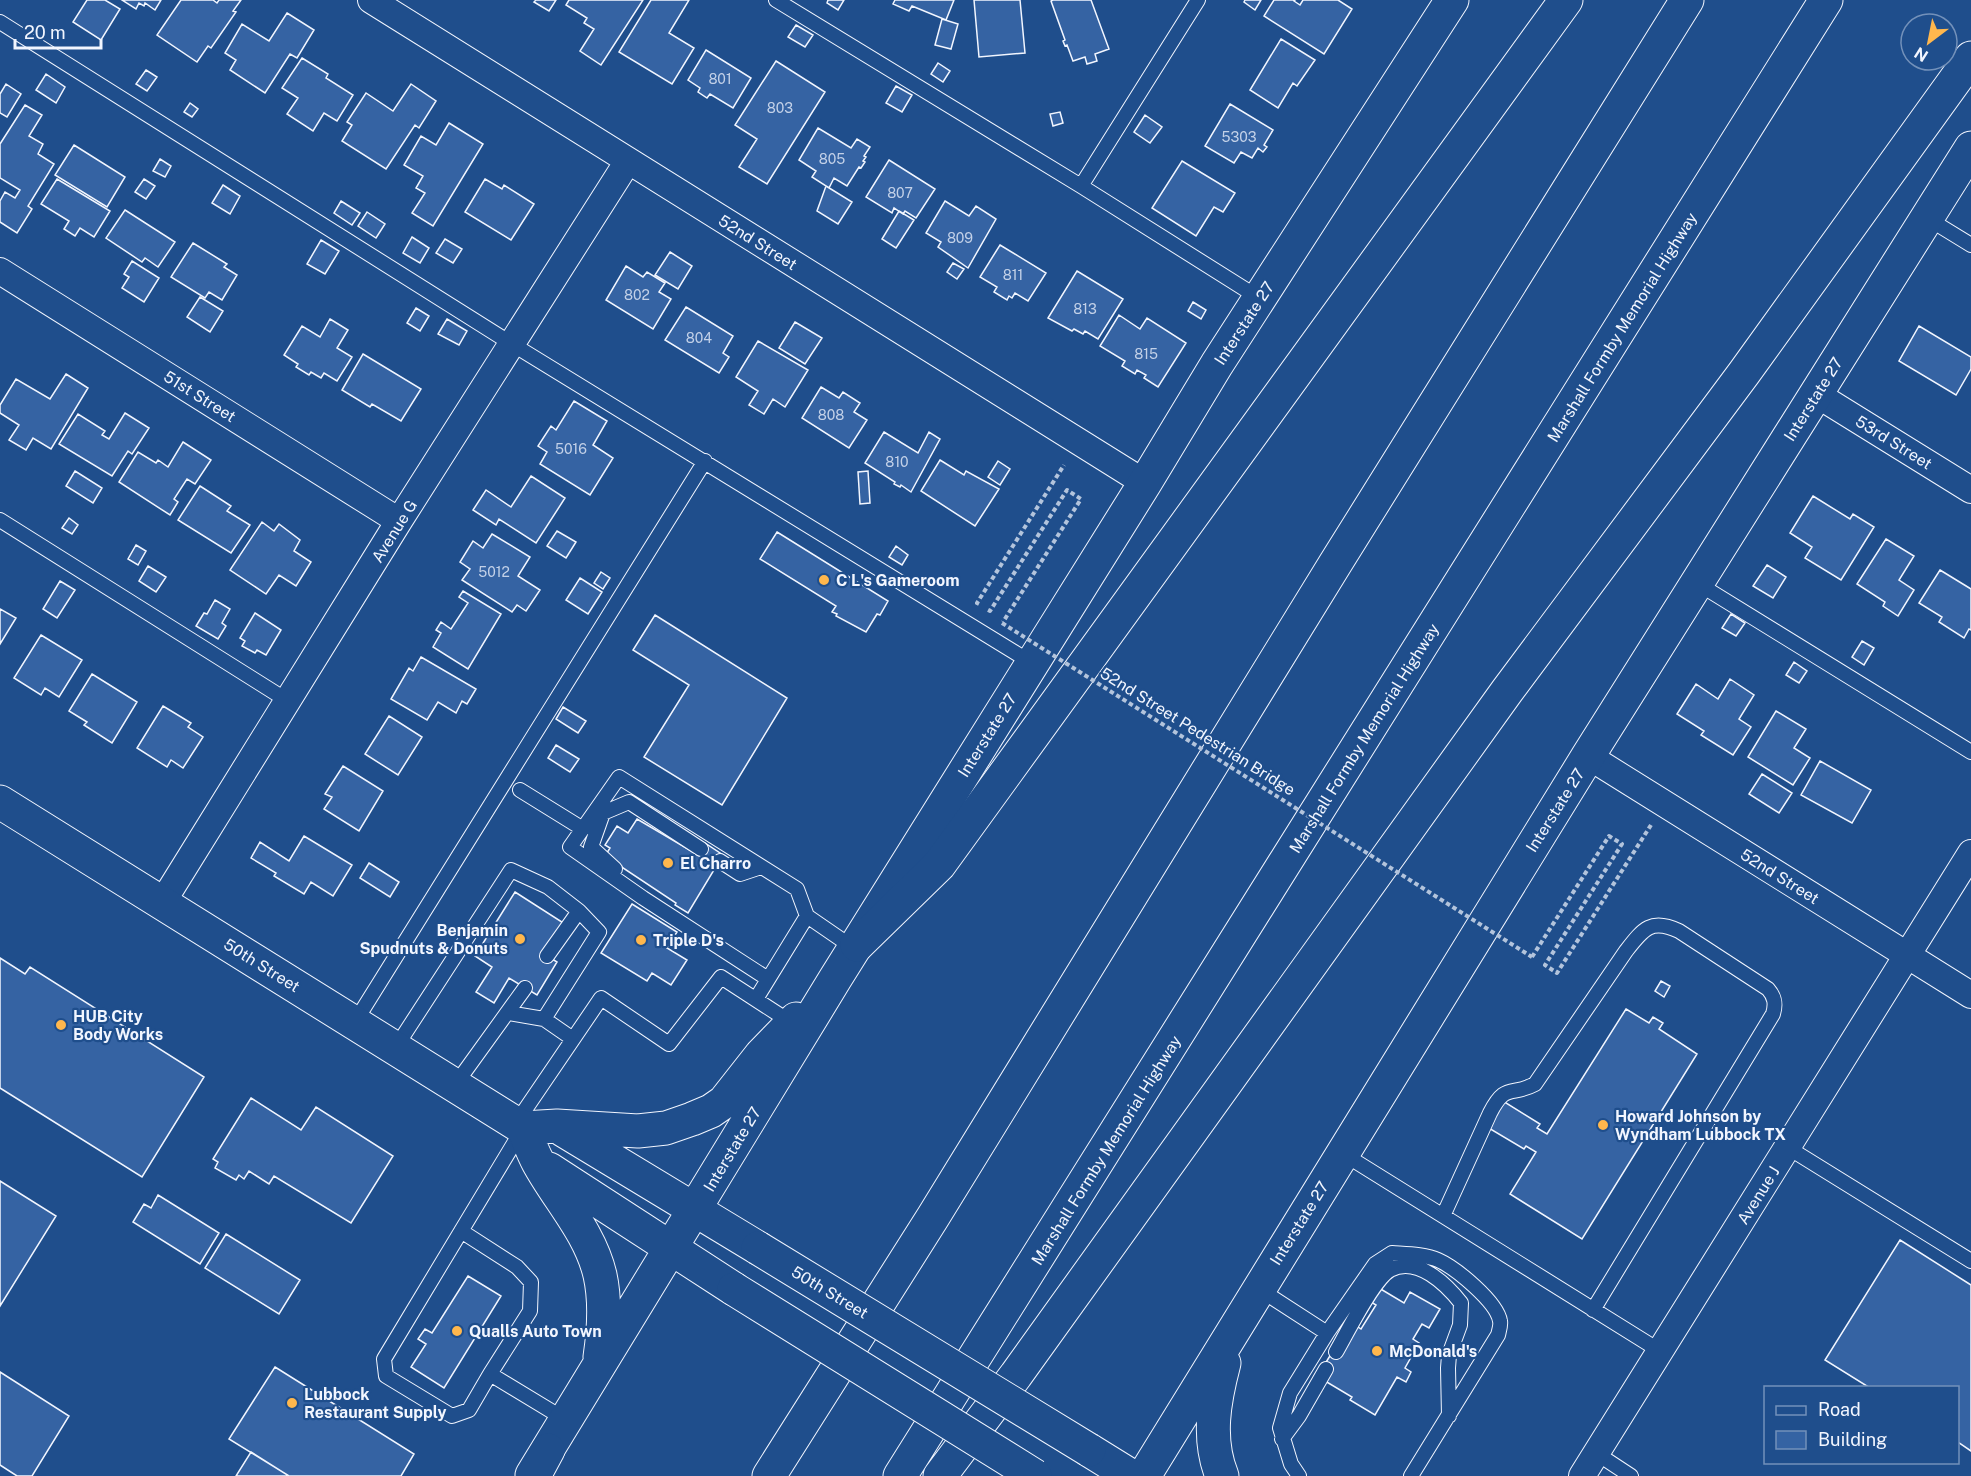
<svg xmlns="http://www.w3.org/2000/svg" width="1971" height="1476" font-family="'Public Sans',sans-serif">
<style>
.building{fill:#3563a3;stroke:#f2f6ff;stroke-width:1.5}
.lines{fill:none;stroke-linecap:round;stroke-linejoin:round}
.lane-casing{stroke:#f2f6ff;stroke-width:16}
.street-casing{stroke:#f2f6ff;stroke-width:28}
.secondary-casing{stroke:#f2f6ff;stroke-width:35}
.highway-casing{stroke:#f2f6ff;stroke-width:35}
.path{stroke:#b3c4dc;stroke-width:4;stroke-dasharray:4.5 3;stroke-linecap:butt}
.lane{stroke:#1f4e8c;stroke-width:14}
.street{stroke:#1f4e8c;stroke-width:26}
.secondary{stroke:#1f4e8c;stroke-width:33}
.highway{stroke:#1f4e8c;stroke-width:33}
.secondary-bridge-casing{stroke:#f2f6ff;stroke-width:35;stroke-linecap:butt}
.path-bridge{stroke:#b3c4dc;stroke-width:4;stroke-dasharray:4.5 3;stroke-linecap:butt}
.secondary-bridge{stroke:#1f4e8c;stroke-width:33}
.poi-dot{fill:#ffb74d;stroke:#1f4e8c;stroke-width:2}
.labels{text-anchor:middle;stroke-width:4.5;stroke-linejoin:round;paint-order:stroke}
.number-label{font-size:14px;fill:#c3d1e8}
.street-label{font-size:16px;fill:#f2f6ff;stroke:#1f4e8c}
.poi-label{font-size:16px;font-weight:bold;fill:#f2f6ff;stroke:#1f4e8c;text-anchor:start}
</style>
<rect width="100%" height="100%" fill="#1f4e8c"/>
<!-- building -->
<path class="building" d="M87,0H105L120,9L101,40L73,22Z
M122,0H161L155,10L145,3L144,6L139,3L136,9Z
M181,0H213L217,3L219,0H241L233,11L236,12L211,48L208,46L197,62L157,35Z
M536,0H556L549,11L534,2Z
M569,0H643L601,65L580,51L594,29L584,23L587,18L566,5Z
M651,0H689L669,33L694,48L672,84L619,52Z
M828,0H844L838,10L827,3Z
M895,0H954L946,20L912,6L909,11L893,4Z
M974,0H1020L1025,53L979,57Z
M1053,0H1091L1109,49L1095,54L1097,61L1087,64L1085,57L1073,61L1067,45L1065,46L1063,41L1065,40L1051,1Z
M1245,0H1261L1255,10L1244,2Z
M1274,0H1295L1294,1L1300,5L1303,0H1338L1352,9L1324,54L1264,16Z
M287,13L314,30L297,58L290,54L265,93L230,70L236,60L225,53L242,24L269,41Z
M942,19L958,24L951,49L935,45Z
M796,25L813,35L805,47L788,37Z
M1281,39L1315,60L1297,86L1293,83L1278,108L1250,90Z
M706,50L751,78L733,108L710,94L707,98L698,92L700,88L688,80Z
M302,58L328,74L326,78L353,95L337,121L324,113L313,131L287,114L298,98L282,88Z
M776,61L825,92L767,184L739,167L757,139L735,125Z
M938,63L950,71L943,82L931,74Z
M146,70L157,77L147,91L136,84Z
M46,74L65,87L56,103L36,90Z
M6,84L21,94L7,117L0,113V94Z
M411,84L436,101L419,128L415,125L386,169L342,141L352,125L347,122L366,93L393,111Z
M896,86L912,95L902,112L886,103Z
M190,103L198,109L192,117L184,112Z
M1230,104L1273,130L1264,145L1267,147L1263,152L1258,148L1252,158L1241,152L1234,163L1205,146Z
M25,105L42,115L29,136L43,144L38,154L54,164L28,206L32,209L17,233L0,222V201L5,192L15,198L20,190L0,178V144Z
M1060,112L1063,123L1053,126L1050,114Z
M1145,115L1162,127L1150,143L1134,132Z
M449,123L483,144L433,226L412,213L425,193L416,188L423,176L404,165L421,136L436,145Z
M818,128L851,148L857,139L870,147L864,156L866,157L863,161L865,162L861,168L859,167L847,186L834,178L829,188L812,177L816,171L799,160Z
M74,145L125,177L107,207L55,175Z
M160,159L171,166L165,177L153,171Z
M889,160L935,189L916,218L905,211L903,214L894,208L892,213L866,197Z
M1182,161L1235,193L1223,212L1214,207L1196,236L1152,208Z
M57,179L110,211L94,237L80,228L75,236L64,229L69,221L41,204Z
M144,179L155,186L146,199L135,192Z
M485,179L502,189L504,185L534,204L511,240L465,212Z
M223,185L240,196L230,214L212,203Z
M826,186L852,202L838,224L817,211Z
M341,201L360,213L352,225L334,213Z
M945,201L969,216L976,206L996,219L968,268L938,247L941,242L926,233Z
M125,210L175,242L158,267L145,258L142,262L106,238Z
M899,211L914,220L896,248L882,239Z
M367,212L385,224L376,238L358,226Z
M412,237L429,248L420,263L403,253Z
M445,239L462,249L453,263L436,253Z
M321,240L339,251L325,274L307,264Z
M193,243L227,264L224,267L237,275L222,300L209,292L205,298L171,277Z
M1000,245L1046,273L1028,301L1015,293L1012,298L1009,296L1007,300L994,292L997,287L980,277Z
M670,252L692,266L678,289L655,275Z
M132,261L159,278L144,302L122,288L129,277L124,274Z
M953,263L964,269L957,279L947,272Z
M626,266L643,277L647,272L665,283L659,292L671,299L653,329L606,300Z
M1077,271L1123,299L1098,339L1085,331L1083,334L1074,329L1072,331L1048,318Z
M200,297L223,311L210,332L187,317Z
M1193,302L1206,310L1201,319L1188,311Z
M686,307L733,336L723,353L729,357L719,373L665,340Z
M416,308L429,316L420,331L407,323Z
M1119,315L1140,329L1147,318L1186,343L1158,387L1144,378L1146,375L1137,370L1135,374L1122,366L1125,361L1100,346Z
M330,319L348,330L337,348L352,357L337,381L324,373L321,378L311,372L309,375L296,367L298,364L284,355L302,326L320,337Z
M447,319L467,331L459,345L438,334Z
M795,322L822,338L805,364L779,348Z
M1919,326L1971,357V369L1956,395L1899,361Z
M758,341L808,370L785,407L773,399L764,414L749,405L758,391L736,377Z
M363,354L421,389L401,421L372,404L370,407L342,390Z
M66,374L88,388L51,449L33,438L26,450L9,440L19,425L0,413V405L16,379L50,399Z
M821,387L839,398L843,392L860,403L854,412L867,420L849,448L802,418Z
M574,401L607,421L593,445L613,458L590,495L540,464L547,452L538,446L551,426L556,430Z
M125,413L149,428L132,454L128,451L112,476L59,444L78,414L105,431L102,435L109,439Z
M884,432L918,453L929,432L940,439L911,492L901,485L900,487L894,484L895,482L865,463Z
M183,442L211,460L195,484L187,479L174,499L178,502L170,515L119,482L138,452L156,463L158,460L168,467Z
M940,460L964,475L966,471L999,489L975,526L921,491Z
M998,461L1010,469L1000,485L988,477Z
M75,471L102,488L93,503L66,486Z
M868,471L870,503L860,504L858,472Z
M531,476L565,498L536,543L499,519L496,525L473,510L486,490L511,507Z
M200,486L231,506L227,511L250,525L231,553L178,520Z
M1813,496L1850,519L1853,514L1874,527L1841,580L1805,558L1812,547L1790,533Z
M69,518L78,525L72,534L62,528Z
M262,522L274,531L279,524L300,540L294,551L311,562L296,586L279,575L266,594L230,570Z
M557,531L576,542L566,558L547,546Z
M777,532L888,601L880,615L877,614L866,632L836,616L837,614L832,612L836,606L760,559Z
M492,534L530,557L518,576L540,590L526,611L517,605L512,612L462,580L470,569L460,562L473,541L483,548Z
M1886,539L1914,556L1899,580L1914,590L1898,616L1883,606L1885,602L1857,584Z
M136,545L146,551L138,565L128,559Z
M896,546L908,555L902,565L889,557Z
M1767,565L1786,577L1773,598L1753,586Z
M148,566L166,577L156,592L139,581Z
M1940,570L1971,589V630L1969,629L1964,638L1939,622L1942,617L1919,603Z
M601,572L610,578L603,589L594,583Z
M580,578L602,592L588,614L566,600Z
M60,581L75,590L57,618L43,609Z
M463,591L501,614L468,669L433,647L441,633L436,630L441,622L451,629L468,603L459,597Z
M215,600L230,609L222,623L226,626L218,639L196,626L204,613L207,614Z
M0,609L16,618L0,644Z
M255,613L281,630L266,655L257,650L255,653L242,646L245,641L240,638Z
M1731,614L1745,623L1736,636L1722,628Z
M655,615L787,698L722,805L644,757L689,685L633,650Z
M41,635L82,660L59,697L45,688L41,695L14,678Z
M1862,641L1874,648L1864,665L1852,657Z
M421,657L476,689L467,704L462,701L456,713L438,702L427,720L391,699L409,668L413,671Z
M1794,662L1807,671L1799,683L1786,675Z
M92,674L137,702L112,743L84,725L87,722L69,711Z
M1730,679L1754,695L1739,719L1751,727L1733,755L1701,735L1704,731L1677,714L1696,684L1718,699Z
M163,706L191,723L188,727L203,737L183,768L171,760L167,767L137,748Z
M563,707L586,721L578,733L556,719Z
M1776,711L1806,729L1794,748L1810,758L1793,785L1748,757Z
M389,716L422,737L398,775L365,754Z
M556,745L579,759L570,772L548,758Z
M1820,761L1871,790L1852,823L1801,795Z
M343,766L383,791L359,831L324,809L332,797L325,794Z
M1762,774L1792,793L1779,813L1749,794Z
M637,819L698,855L705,843L723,855L688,913L675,905L676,903L605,856L610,848L605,845L617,826L628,833Z
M304,836L352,865L333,896L311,882L304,894L274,876L276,873L251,858L260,842L289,861Z
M369,863L399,882L390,897L360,878Z
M515,892L565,924L546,955L557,962L537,995L509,978L494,1003L476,992L492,967L475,956Z
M632,904L677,932L667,948L687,960L671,985L652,973L647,981L601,953Z
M0,958L25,974L30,967L204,1077L142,1177L0,1088Z
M1661,981L1670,986L1664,997L1655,991Z
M1626,1009L1649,1023L1653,1017L1663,1023L1659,1029L1697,1054L1582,1239L1510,1194L1536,1152L1526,1146L1524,1149L1487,1127L1503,1101L1540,1124L1537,1128L1547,1134Z
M251,1098L301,1130L316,1107L393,1156L351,1223L274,1176L269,1184L249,1171L244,1179L239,1175L236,1180L215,1168L218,1162L213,1159Z
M0,1181L56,1216L0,1306Z
M158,1195L219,1233L200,1264L133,1222L144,1204L151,1208Z
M226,1234L300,1280L279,1314L205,1268Z
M1900,1240L1971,1285V1451L1958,1442V1388H1870L1825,1360Z
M468,1276L501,1296L444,1388L411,1367L426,1344L418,1339L425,1329L432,1333Z
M1379,1288L1404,1303L1410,1292L1440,1309L1429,1328L1422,1324L1413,1339L1419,1343L1405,1368L1411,1372L1406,1382L1397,1377L1375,1415L1350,1400L1352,1397L1325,1381L1323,1367L1333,1351L1355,1325L1361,1329L1376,1305L1371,1302Z
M275,1367L414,1454L401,1476H289L229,1439Z
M0,1372L69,1416L32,1476H17L0,1465Z
M251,1452L289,1476H236Z"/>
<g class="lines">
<!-- lane casing -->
<g class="lane-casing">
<path id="lane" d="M776,0L1081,186L1259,298
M0,22L512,344L1032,663
M1081,186L1198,0
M1927,218L1971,245
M0,520L288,701
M1697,583L1971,752
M520,790L583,829
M720,861L740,874L761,867
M615,869L591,847L603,813L629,802L701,849
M768,979L643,898L570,847L619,777L797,889L807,916L855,949
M756,999L807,916
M508,1013L544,1019L599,932L579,911
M544,1019L573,1039
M355,1022L705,461
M396,1047L511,870L548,887L579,911L547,956
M455,1085L525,988
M516,1123L601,998L669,1044L721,977L792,1023
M522,1130L384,1359L386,1376L452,1416L469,1410L490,1374L566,1420
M1787,1147L1971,1261
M1342,1153L1660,1351
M1443,1216L1490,1113C1506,1082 1511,1097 1535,1084L1626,951C1643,929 1651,918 1679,931L1768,989C1775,997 1776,1004 1773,1014L1593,1310
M461,1231L517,1267L531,1282L530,1311L490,1374
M1259,1289L1327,1333
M1336,1352C1347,1333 1373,1280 1390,1270C1417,1255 1447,1285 1461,1303L1460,1325L1449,1355L1448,1368L1449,1416
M1282,1439L1299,1416L1326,1369
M1596,1453L1631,1476
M1299,1476L1291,1464L1280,1428L1290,1393L1327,1333L1375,1264L1392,1253C1406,1254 1425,1254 1438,1260C1456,1268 1497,1302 1500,1321C1501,1325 1499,1331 1498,1335L1411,1476"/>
</g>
<!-- street casing -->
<g class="street-casing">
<path id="street" d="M371,0L1145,483
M0,271L399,521
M1816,394L1971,490
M1588,756L1971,995
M162,903L399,521L628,161
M1582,1476L1971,853"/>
</g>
<!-- secondary casing -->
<g class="secondary-casing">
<path id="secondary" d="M0,802L523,1128L557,1126L638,1131L666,1128L692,1119L711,1111L724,1102L761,1055L796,1019
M523,1128C528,1139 532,1151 538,1162C558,1199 590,1232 600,1275C606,1302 604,1330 600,1357
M563,1130L758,1248
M549,1169L734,1289
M1089,1450L1131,1476
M532,1475L835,979L1145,483L1217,364L1452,0
M1144,1476L1588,756L1971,148
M1222,1476C1207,1439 1214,1401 1224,1363"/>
</g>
<!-- highway casing -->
<g class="highway-casing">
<path id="highway" d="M857,945L939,865L1566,0
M534,1476L548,1450
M769,1476L933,1217L1335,564L1687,0
M900,1476L1826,0
M940,1476L1016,1375L1507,691L1744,373L1971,58"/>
</g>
<!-- path -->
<path class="path" d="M979,604L977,603L1064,465
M988,610L990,611L1067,490L1081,499L1003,622
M1532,957L1609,836L1622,844L1545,965L1557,973L1651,825"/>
<!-- lane -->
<use href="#lane" class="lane"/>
<!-- street -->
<use href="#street" class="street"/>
<!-- secondary -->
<use href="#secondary" class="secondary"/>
<!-- highway -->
<use href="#highway" class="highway"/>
<!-- secondary-bridge casing -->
<g class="secondary-bridge-casing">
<path id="secondary-bridge" d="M758,1248L1089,1450
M734,1289L1035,1476"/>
</g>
<!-- path-bridge -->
<path class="path-bridge" d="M1002,623L1532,957"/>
<!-- secondary-bridge -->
<use href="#secondary-bridge" class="secondary-bridge"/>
</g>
<!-- markers -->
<g class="poi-dot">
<circle cx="824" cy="580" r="6"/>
<circle cx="668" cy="863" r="6"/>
<circle cx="520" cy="939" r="6"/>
<circle cx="641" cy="940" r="6"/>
<circle cx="61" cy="1025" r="6"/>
<circle cx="1603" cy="1125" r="6"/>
<circle cx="457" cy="1331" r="6"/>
<circle cx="1377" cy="1351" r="6"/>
<circle cx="292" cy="1403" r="6"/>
</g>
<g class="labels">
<!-- number labels -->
<g class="number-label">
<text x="720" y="84">801</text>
<text x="780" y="113">803</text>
<text x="1239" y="142">5303</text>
<text x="832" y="164">805</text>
<text x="900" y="198">807</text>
<text x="960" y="243">809</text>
<text x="1013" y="280">811</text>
<text x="637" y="300">802</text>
<text x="1085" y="314">813</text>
<text x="699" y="343">804</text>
<text x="1146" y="359">815</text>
<text x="831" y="420">808</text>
<text x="571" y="454">5016</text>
<text x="897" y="467">810</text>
<text x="494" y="577">5012</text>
</g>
<!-- street labels -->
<g class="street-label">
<text transform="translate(758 242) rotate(32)" y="6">52nd Street</text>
<text transform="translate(1244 323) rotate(-57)" y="6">Interstate 27</text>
<text transform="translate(1622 327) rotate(-58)" y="6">Marshall Formby Memorial Highway</text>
<text transform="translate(200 396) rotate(32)" y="6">51st Street</text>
<text transform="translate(1813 399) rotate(-58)" y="6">Interstate 27</text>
<text transform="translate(1894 442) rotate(32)" y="6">53rd Street</text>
<text transform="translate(394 531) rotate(-58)" y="6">Avenue G</text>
<text transform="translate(1198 731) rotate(32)" y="6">52nd Street Pedestrian Bridge</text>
<text transform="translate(987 735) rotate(-58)" y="6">Interstate 27</text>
<text transform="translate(1364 738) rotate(-58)" y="6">Marshall Formby Memorial Highway</text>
<text transform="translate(1555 810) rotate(-58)" y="6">Interstate 27</text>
<text transform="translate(1780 876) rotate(32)" y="6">52nd Street</text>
<text transform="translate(262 965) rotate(32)" y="6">50th Street</text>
<text transform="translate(732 1149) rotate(-59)" y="6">Interstate 27</text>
<text transform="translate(1106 1150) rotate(-58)" y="6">Marshall Formby Memorial Highway</text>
<text transform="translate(1758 1195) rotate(-58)" y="6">Avenue J</text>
<text transform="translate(1299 1223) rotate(-58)" y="6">Interstate 27</text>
<text transform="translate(830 1292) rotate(31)" y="6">50th Street</text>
</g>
<!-- poi labels -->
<g class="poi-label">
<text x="836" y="586">C L's Gameroom</text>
<text x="680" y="869">El Charro</text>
<text x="508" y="936" text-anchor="end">Benjamin<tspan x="508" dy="18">Spudnuts &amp; Donuts</tspan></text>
<text x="653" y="946">Triple D's</text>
<text x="73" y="1022">HUB City<tspan x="73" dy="18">Body Works</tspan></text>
<text x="1615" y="1122">Howard Johnson by<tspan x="1615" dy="18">Wyndham Lubbock TX</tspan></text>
<text x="469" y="1337">Qualls Auto Town</text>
<text x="1389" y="1357">McDonald's</text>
<text x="304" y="1400">Lubbock<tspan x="304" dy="18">Restaurant Supply</tspan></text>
</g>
</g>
<!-- legend -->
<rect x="1764" y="1386" width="195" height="78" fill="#1f4e8c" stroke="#7391ba" stroke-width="1.5"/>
<rect x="1776" y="1406" width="30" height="9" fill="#1f4e8c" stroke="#7391ba" stroke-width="1.5"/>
<text x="1818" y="1416" font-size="18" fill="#f2f6ff">Road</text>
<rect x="1776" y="1431" width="30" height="18" fill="#3563a3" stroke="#7391ba" stroke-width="1.5"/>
<text x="1818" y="1446" font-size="18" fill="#f2f6ff">Building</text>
<!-- north arrow -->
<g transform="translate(1929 42) rotate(212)"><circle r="28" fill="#1f4e8c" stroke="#7391ba" stroke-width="1.5"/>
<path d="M0-4.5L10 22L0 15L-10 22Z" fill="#ffb74d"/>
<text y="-9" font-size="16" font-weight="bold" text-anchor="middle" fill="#f2f6ff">N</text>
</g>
<!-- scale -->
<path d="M15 39v9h86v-9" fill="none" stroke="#f2f6ff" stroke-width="3"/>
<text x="24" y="39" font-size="18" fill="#f2f6ff" stroke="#1f4e8c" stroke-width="4.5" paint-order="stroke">20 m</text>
</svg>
